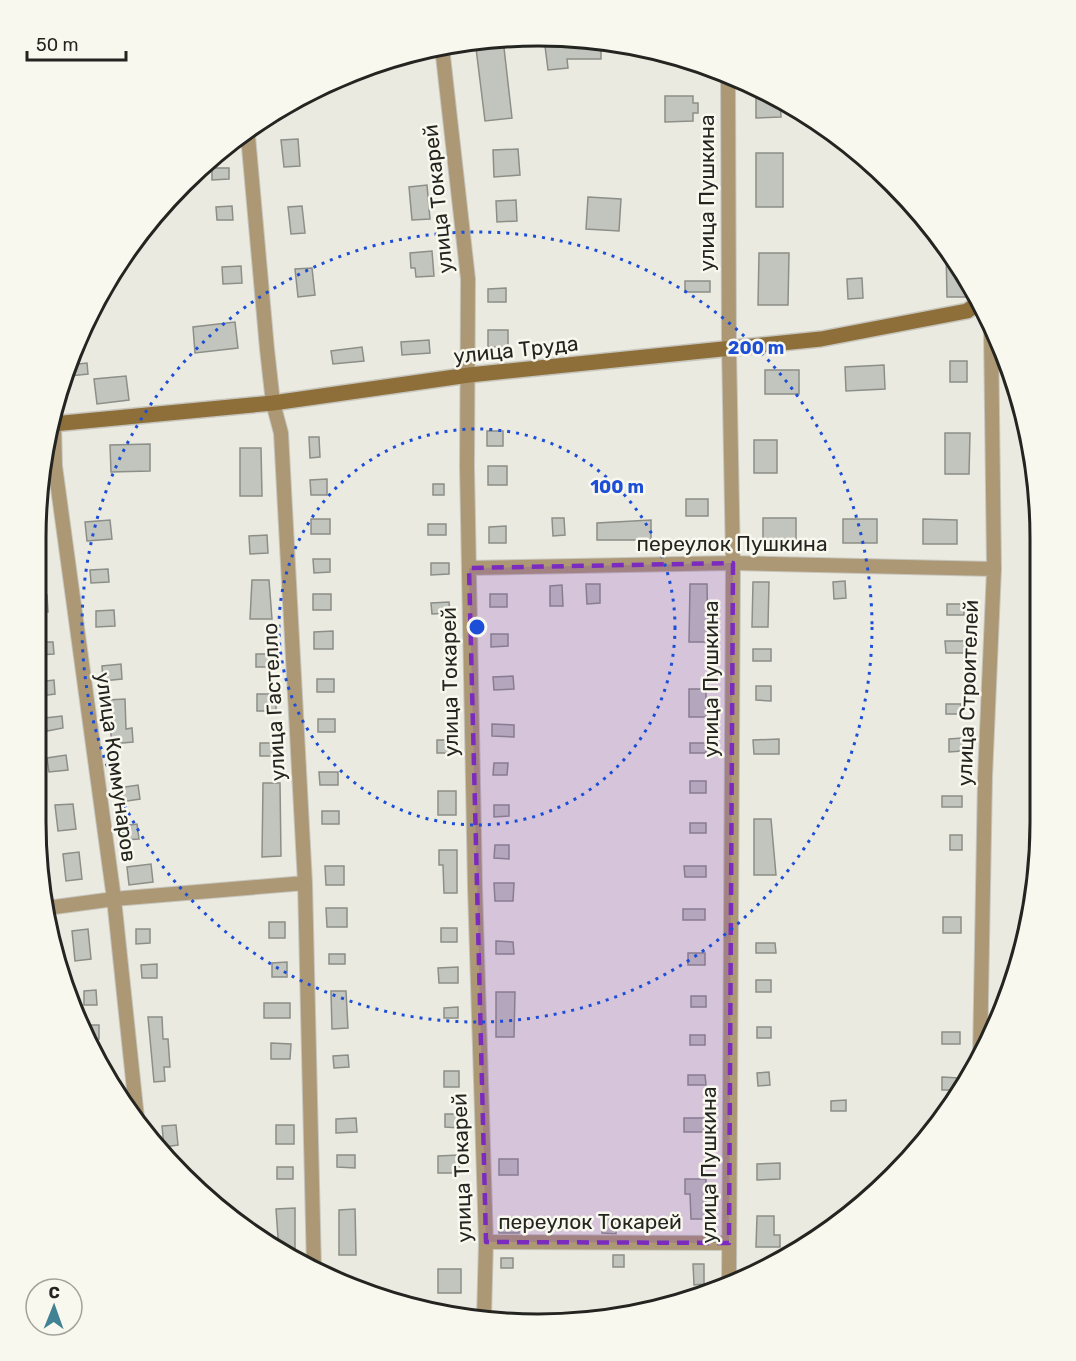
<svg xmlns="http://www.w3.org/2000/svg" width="1076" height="1361" font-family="Rubik,sans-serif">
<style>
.building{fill:#c2c5bd;stroke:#8c8f87;stroke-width:1.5}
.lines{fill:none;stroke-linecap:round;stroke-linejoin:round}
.street-casing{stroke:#c7c6be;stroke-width:16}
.secondary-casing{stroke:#c7c6be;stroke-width:18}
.street{stroke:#ac9875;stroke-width:14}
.secondary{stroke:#8e6f39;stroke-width:15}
.marked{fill:#7b2cbf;fill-opacity:0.2;stroke:#7b2cbf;stroke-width:4.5;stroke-dasharray:12 8;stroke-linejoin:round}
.ring{fill:none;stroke:#1d4ed8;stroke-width:3;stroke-dasharray:3 6}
.labels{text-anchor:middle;stroke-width:5;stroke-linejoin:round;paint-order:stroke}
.street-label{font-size:21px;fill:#242420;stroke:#f8f8ee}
.rim{fill:none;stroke:#242420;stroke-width:3}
.centre{fill:#1d4ed8;stroke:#f8f8ee;stroke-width:3}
.ring-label{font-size:18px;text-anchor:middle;font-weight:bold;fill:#1d4ed8;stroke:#f8f8ee;stroke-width:5;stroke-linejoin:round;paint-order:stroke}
</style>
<rect width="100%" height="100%" fill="#ebeae1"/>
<!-- building -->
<path class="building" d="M564,37L601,42V59H567L568,68L548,70L544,38Z
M503,39L512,118L485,121L475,40Z
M756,86L780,100L781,117L756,118Z
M665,96H693V103H698V113H693V121L665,122Z
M298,139L300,166L284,167L281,140Z
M518,149L520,175L494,177L493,150Z
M756,153H783V207H756Z
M212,168H229V179L212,180Z
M427,185L430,219L412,220L409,187Z
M588,197L621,199L619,231L586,229Z
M516,200L517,221L497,222L496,201Z
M232,206L233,220H217L216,207Z
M302,206L305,233L291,234L288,207Z
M946,250L967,279L968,297H947Z
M432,251L434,276L416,277L415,268H411L410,253Z
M759,253H789L788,305H758Z
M241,266L242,283L223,284L222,267Z
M312,268L315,295L298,297L295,269Z
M862,278L863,298L848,299L847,279Z
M685,281H710V292H685Z
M506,288V302H488V289Z
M235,322L238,348L195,353L193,327Z
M488,330H508V347H488Z
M429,340L430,353L402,355L401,342Z
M362,347L364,361L333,364L331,351Z
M950,361H967V382H950Z
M87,363L88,374L70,376L69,365Z
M884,365L885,389L846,391L845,367Z
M765,370H799V394H765Z
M126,376L129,400L97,404L94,379Z
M487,431H503V446H487Z
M945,433H970L969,474H945Z
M309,437H319L320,457L310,458Z
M754,440H777V473H754Z
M150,444V471L111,472L110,445Z
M240,448H261L262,496H240Z
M488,466H507V485H488Z
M327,479V495H311L310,480Z
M433,484H444V495H433Z
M686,499H708V516H686Z
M552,518H564L565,535L553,536Z
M763,518H796V542L763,543Z
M311,519H330V534H311Z
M843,519H877V543H843Z
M923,519L957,520V544H923Z
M110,520L112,539L87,541L85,522Z
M651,520V540H597V523Z
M428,524H446V535H428Z
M506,526V543H489V527Z
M267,535L268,553L250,554L249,536Z
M313,559H330V572L314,573Z
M431,563H449V574L431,575Z
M108,569L109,582L91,583L90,570Z
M252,580H269L272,619H250Z
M845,581L846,598L834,599L833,582Z
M753,582H769L768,627H752Z
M586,584H600V603L587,604Z
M690,584H707L708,642H689Z
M562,585L563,606H550V586Z
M313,594H331V610H313Z
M490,594H507V607H490Z
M47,595L48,612H37V596Z
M449,602L450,613L432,614L431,603Z
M947,604H964V615H947Z
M114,610L115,626L96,627V611Z
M333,631V649H314V632Z
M491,634H508V646L491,647Z
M945,641H965V653H946Z
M37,642H53L54,654L37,655Z
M753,649H771V661H753Z
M256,654H274V667H256Z
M121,664L122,679L103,681L102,666Z
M513,676L514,689L494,690L493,677Z
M317,679H334V692H317Z
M54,680L55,694L40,696L38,682Z
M756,686H771V701L756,700Z
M689,689H706V717H689Z
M257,694H276V711H257Z
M125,699L126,729L132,728L133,742L112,744L107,700Z
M946,704H961V714H946Z
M62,716L63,728L47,731L45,718Z
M318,719H335V732H318Z
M492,724L514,725V737L492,736Z
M962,738V751L949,752V739Z
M779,739V754H754L753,740Z
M437,740H455V753H437Z
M260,743H278V756H260Z
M690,743H706V753H690Z
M66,755L68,770L49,772L47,758Z
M494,763H508L507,775H493Z
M319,772H338V785H320Z
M690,781H706V793H690Z
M263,783H280L281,856L262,857Z
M138,785L140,799L121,802L119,788Z
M438,791H456V815H438Z
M942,796H962V807H942Z
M73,804L76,829L58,831L55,805Z
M494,805H509V816L494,817Z
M322,811H339V824H322Z
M754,819H771L776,875H754Z
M690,823H706V833H690Z
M137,824L139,839L123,840L122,826Z
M950,835H962V850H950Z
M495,845H509V859L494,858Z
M439,850H457V893H444L443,865H439Z
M79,852L82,879L66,881L63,854Z
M151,864L153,882L129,885L127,867Z
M325,866H344V885H326Z
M684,866H706V877H685Z
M494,883H514L513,901H495Z
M326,908H347V927H327Z
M683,909H705V920H683Z
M943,917H961V933H943Z
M269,922H285V938H269Z
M441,928H457V942H441Z
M88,929L91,959L75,961L72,931Z
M136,929H150V943L136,944Z
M496,941L513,942L514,954H496Z
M756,943H775L776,953H756Z
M688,953H705V965H688Z
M329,954H345V964H329Z
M287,962V977H272V963Z
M157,964V978H142L141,965Z
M458,967V983H439L438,968Z
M756,980H771V992H756Z
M96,990L97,1005H84V991Z
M331,991H346L348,1028L332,1029Z
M496,992H515L514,1037H496Z
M691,996H706V1007H691Z
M264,1003H290V1018H264Z
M458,1007V1018H444V1008Z
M148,1017H162L163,1039H168L170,1067H164L165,1081L154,1082Z
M83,1025H99V1039H89Z
M757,1027H771V1038H757Z
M942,1032H960V1044H942Z
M690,1035H705V1045H690Z
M271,1043L291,1044L290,1059H271Z
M348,1055L349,1067L334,1068L333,1056Z
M444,1071H459V1087H444Z
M769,1072L770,1085L758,1086L757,1073Z
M688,1075H705L706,1085H688Z
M942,1077L959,1078V1090H942Z
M846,1100V1111H831V1101Z
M445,1114H459V1128L445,1127Z
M356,1118L357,1132L336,1133V1119Z
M684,1118H704V1132H684Z
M176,1125L178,1145L164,1147L162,1126Z
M276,1125H294V1144H276Z
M337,1155H355V1168L337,1167Z
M459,1155V1173H438V1156Z
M499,1159H518V1175H499Z
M780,1163V1179L757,1180V1164Z
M277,1167H293V1179H277Z
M685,1179H706V1219H691L690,1194H685Z
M295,1208V1255L284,1256L279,1252L276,1209Z
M355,1209L356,1255H339V1210Z
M757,1216H774V1235H780V1247H756Z
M602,1217H616V1234L602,1233Z
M499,1218H519V1233H499Z
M613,1255H624V1267H613Z
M501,1258H513V1268H501Z
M693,1264H704V1284L694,1285Z
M438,1269H461V1293H438Z"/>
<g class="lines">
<!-- street casing -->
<g class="street-casing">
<path id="street" d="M442,47L468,279L467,467L475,888L486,1242L484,1318
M728,76L729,349L733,563L729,1283
M248,136L267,349L273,403L281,433L305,883L314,1269
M54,422L55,466L114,899L137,1118
M469,568L733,563L994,569
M47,908L114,899L305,883
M980,1056L985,777L994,569L991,331
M486,1242L729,1243"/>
</g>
<!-- secondary casing -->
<g class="secondary-casing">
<path id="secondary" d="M53,424L273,403L469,375L821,339L967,311L979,303"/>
</g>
<!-- street -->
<use href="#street" class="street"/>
<!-- secondary -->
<use href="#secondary" class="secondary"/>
</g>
<!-- marked area -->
<path class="marked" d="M733,563L729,1243L486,1242L469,568Z"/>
<!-- distance rings -->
<g class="ring">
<circle cx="477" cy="627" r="198"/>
<circle cx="477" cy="627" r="395"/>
</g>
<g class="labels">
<!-- street labels -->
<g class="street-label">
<text transform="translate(707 193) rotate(-90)" y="7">улица Пушкина</text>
<text transform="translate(438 199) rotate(-96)" y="7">улица Токарей</text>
<text transform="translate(516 350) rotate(-6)" y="7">улица Труда</text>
<text x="732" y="551">переулок Пушкина</text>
<text transform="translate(711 679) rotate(-90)" y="7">улица Пушкина</text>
<text transform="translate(450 682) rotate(-91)" y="7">улица Токарей</text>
<text transform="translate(968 693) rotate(-88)" y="7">улица Строителей</text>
<text transform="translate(274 702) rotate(-93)" y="7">улица Гастелло</text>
<text transform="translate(116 767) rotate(82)" y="7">улица Коммунаров</text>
<text transform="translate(709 1165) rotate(-90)" y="7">улица Пушкина</text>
<text transform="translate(462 1168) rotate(-92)" y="7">улица Токарей</text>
<text x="590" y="1229">переулок Токарей</text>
</g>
</g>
<!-- crop -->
<path d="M0 0H1076V1361H0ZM538 46H538A492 492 0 0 1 1030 538V822A492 492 0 0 1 538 1314H538A492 492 0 0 1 46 822V538A492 492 0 0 1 538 46Z" fill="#f8f8ee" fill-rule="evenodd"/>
<path class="rim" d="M538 46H538A492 492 0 0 1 1030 538V822A492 492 0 0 1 538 1314H538A492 492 0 0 1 46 822V538A492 492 0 0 1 538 46Z"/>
<circle cx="477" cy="627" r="9" class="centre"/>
<g class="ring-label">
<text x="756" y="354">200 m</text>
<text x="617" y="493">100 m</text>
</g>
<!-- north arrow -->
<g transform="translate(54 1307) rotate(1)"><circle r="28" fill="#f8f8ee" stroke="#a3a39c" stroke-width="1.5"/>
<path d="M0-4.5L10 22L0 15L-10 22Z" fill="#418395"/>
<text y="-9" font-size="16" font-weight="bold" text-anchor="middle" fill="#242420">С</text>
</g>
<!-- scale -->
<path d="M27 51v9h99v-9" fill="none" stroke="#242420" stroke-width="3"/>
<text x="36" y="51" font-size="18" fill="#242420" stroke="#f8f8ee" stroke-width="4.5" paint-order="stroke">50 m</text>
</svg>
